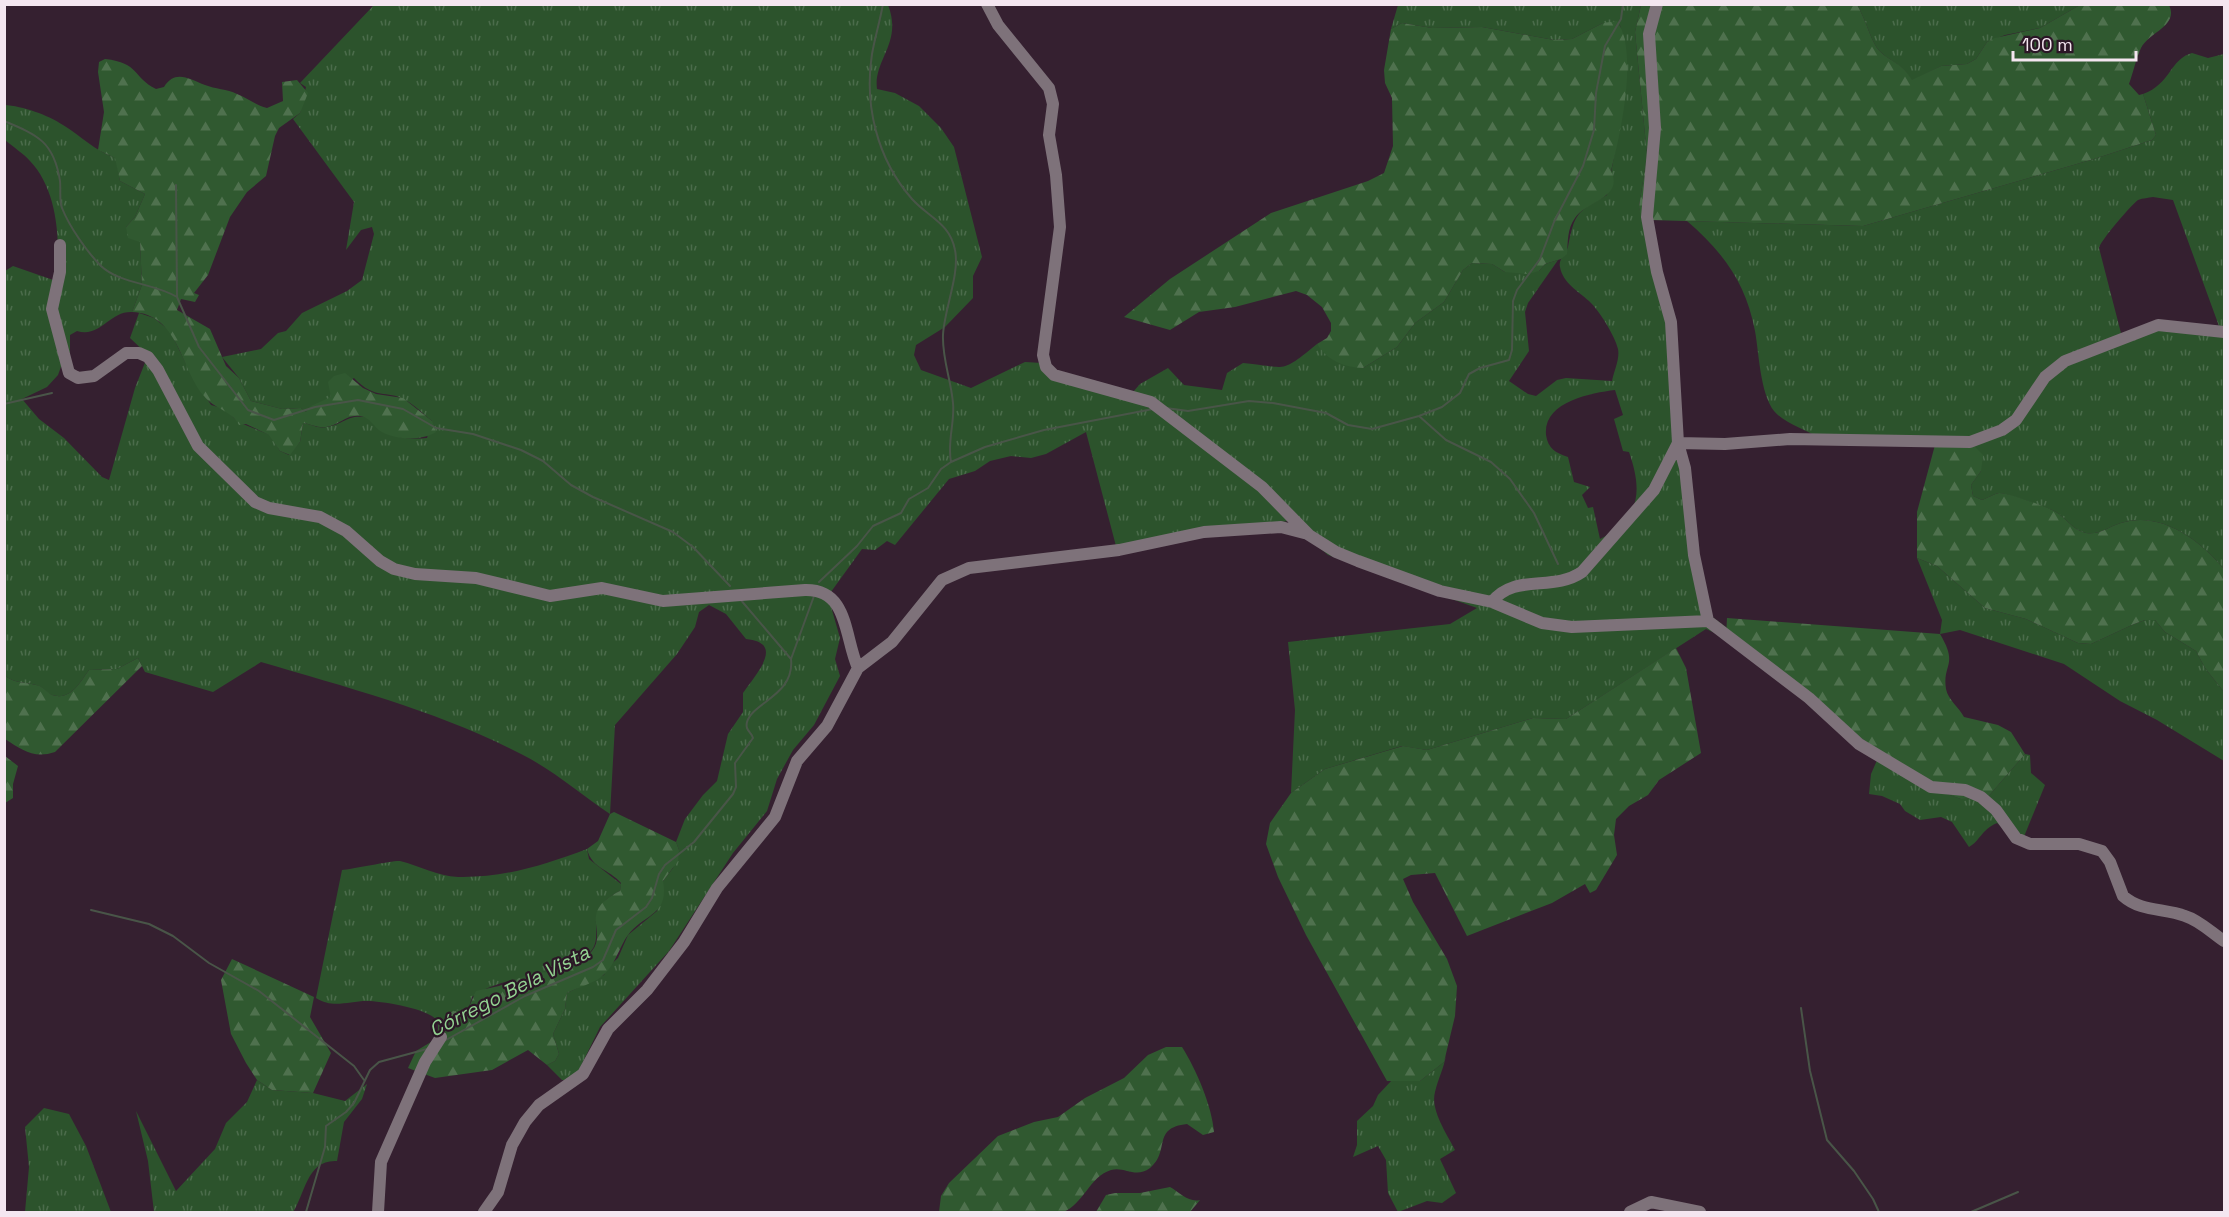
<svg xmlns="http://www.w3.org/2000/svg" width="2229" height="1217" font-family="'Space Grotesk',sans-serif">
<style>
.grass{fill:url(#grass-tufts);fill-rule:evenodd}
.forest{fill:url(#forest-firs)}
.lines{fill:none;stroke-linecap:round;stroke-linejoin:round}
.stream{stroke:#495548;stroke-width:2}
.minor{stroke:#7e727a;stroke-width:12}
.labels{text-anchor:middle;stroke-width:4.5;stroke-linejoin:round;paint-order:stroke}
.water-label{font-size:20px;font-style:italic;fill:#93d291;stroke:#2b1726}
</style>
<defs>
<pattern id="grass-tufts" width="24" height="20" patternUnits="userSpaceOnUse" patternTransform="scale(1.5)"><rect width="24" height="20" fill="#2c532c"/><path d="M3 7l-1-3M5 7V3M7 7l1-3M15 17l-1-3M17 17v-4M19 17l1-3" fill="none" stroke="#4b6c4b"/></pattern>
<pattern id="forest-firs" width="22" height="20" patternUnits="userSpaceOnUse" patternTransform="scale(1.5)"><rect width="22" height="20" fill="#305930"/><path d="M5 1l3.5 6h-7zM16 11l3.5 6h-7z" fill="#4f714e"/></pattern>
</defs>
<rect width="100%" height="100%" fill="#352030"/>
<!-- grass -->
<path class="grass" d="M374,5H888C903,43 873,60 877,89L895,93L919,106L941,128L954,147L982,257L973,276V298L945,327L916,345L914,355L921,370L971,388L1025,362L1042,363L1072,382L1133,392L1140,384L1168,368L1184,385L1222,390L1227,373L1243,363C1288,367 1279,375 1317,344L1334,360L1363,368L1397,347L1415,323L1444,302L1463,270L1472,263L1492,264L1505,272L1539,271L1545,264L1558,260L1528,303L1525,312L1529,351L1509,381L1528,394L1536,396L1557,380L1566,378L1612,381C1614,371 1620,359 1618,349C1615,336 1599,310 1589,301C1578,291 1563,283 1560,267C1558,259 1566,254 1568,247C1575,212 1576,213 1607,195C1617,136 1632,86 1620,25L1603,23L1572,39L1554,40L1482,27L1432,28L1402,23L1391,29L1398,5H1641L1635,32L1647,155L1639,207L1665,309L1672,415L1711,616L1726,627V638L1706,629L1566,719L1533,718L1427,750L1402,746L1325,769L1291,793L1295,710L1288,642L1450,624L1477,608L1328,555L1288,521L1116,546L1086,432L1046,454L1031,458L1011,456L990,461L975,471L949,479L895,545L887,541L875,550L862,549L828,596L840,638L835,659L840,676L814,725L793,750L777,779L767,811L733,853L669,951L600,1027L577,1074L568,1080H562L547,1065L555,1061L559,1054L553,1034L565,1009L567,993L604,975L608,967L618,958L628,935L657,911L663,881L673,868L679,850L676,842L685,819L703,795L717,781L728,734L743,712V693C754,676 787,643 746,639L726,614L709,605L699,612L695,627L677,654L615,725L610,814C582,795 554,771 523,755C441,712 349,688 261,662L213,692L145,672L138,658L117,669L89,670C80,682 71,701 52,695C46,693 43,686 36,685C24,682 15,683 5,676V271L13,266L56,281C61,243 58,190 30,161C23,153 13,147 5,140L4,105C23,106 48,115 63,125C81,136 95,151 116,158L120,181L145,194L135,217L126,227L140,241L142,285L132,312C109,311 101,338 77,331L70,335V352L63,361L58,375L47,387L22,399L39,419L64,438L102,477L109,480L135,388L148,355L130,338L139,313L154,318L170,331L189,370L211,405L225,409L238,422L270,435L280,451L289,455L300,442L303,423C311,424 318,429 327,427C347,423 347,413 370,418C388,437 401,440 427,438L432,421C423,414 415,405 405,400C386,389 376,401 354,378L332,390V397L306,412L301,408L282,409L251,401L239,378L222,357L261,349L278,333L286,331L302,313L347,291L362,280L374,234L372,227L361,230L346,250L354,202L293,119L300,113L306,87L300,83ZM1615,390L1623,415L1614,419L1623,451L1629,452C1643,492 1640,519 1600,539L1593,507L1588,508L1582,495L1590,487L1574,482L1568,457C1556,453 1548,449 1546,435C1543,402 1590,393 1615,390Z
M1857,5H2080L2040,28L2005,35L1987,42L1976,59L1967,64L1941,66L1912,81C1901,61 1888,62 1877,48C1870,38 1865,17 1857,5Z
M2192,53L2208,58L2224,54V569C2201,541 2161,510 2121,523C2108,527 2100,535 2086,533C2073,530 2067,519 2056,512C2050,508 2006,493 1999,493C1994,494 1987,498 1982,500L1973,496L1971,485L1981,471L1972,444L1821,439C1806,429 1785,424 1774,411C1760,393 1759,353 1755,331C1746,283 1723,252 1687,221L1863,226L2094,159L2152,140L2156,135L2143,94C2171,84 2169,60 2192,53ZM2153,197L2173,200L2219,326L2134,331L2122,337L2099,248C2100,241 2133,203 2138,200C2143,198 2148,198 2153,197Z
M1917,558L1937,566L1985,608L2026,619L2078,643L2091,644L2134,624L2145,620H2155L2165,632L2196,651L2205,668L2224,692V761L2157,720L2120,701L2064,664L1960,630L1940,634L1942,620Z
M2025,754L2030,755L2031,773L2045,785L2021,844L1997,823C1981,830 1980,841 1969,847L1952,822L1941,817L1920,820L1905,811L1900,804L1882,796L1869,794L1871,774L1878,758L1936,790L1961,799L1987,798Z
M587,849L589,859L621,884L620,891C577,912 610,936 587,955C580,961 573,961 566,964C562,966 559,971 555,972C527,978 496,980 472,997L469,1007L446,1015L456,1027L433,1041L438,1030V1022C432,1009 382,1001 367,1001C348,1001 333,1009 316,998L342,870C352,869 395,860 400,861C420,866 437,876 458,877C504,878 544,865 587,849Z
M1446,1055C1444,1068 1438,1079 1435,1092C1430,1110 1447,1134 1455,1150L1440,1159L1456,1193L1442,1203L1427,1201L1398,1212L1388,1193L1386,1160L1378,1146L1353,1157L1357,1145V1121L1373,1106L1378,1095L1393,1079L1420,1081L1444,1062Z
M257,1080L272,1090L313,1093L345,1101L367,1084L362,1099L344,1122L337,1161C307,1159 305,1194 293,1212H154L148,1161L136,1111L176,1191L215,1149L226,1123L247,1102Z
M44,1108L69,1114L86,1146L111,1212H25L29,1167L25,1127Z"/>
<!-- forest -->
<path class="forest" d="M1641,5H1857C1865,17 1870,38 1877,48C1888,62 1900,60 1912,80L1941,66L1967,64L1976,59L1987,42L1995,38L2040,28L2080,5H2169C2179,26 2149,32 2141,48C2136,59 2133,73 2129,84L2139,95L2143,94L2156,135L2152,140L2094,159L1863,226L1651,220L1641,218L1639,207L1647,155L1635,32Z
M1617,21C1639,52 1620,136 1611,171C1624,198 1586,201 1575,218C1567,229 1568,242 1567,254L1561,259L1545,264L1539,271L1528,274L1505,272L1492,264L1472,263L1463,270L1444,302L1415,323L1397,347L1363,368C1344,367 1328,361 1317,344L1327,338L1331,331V323L1322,307L1307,295L1296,291L1235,307L1199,312L1170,330L1124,317L1170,279L1271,213L1368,181L1384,173L1393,146L1392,98L1385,83L1384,70L1391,29L1402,23L1432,28L1482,27L1554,40L1572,39L1603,23Z
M105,59C140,63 132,77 156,89L164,87C175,69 189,79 205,85C215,89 227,89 237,94C248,98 255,105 267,108L283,101L282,82L297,80L308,93L300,113L279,128L275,136L266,176L247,192L230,217L208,275L194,293L199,295L195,302L181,299L177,310L210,329L226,366L239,378L251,401L282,409L301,408L306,412L311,406L331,397L328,382L334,376L345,373L363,388L376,394L403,398L432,421L436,432C422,441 397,440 382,432C373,427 372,418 360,416C347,414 338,426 326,427C317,428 311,424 303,423L300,442L290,455L280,451L269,435L246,424L239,425C231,410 214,409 204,396C180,368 179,314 132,312L142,285L140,242L128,238L126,227L135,217L145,194L120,181L115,158L98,150L104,112L98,72L99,62Z
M1972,444L1983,455L1981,471L1971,485L1973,496L1982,500C1987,498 1994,494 1999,493C2006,492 2050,508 2056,512C2067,519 2073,530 2086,533C2100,535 2108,527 2121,523C2161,510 2201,541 2224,569V692L2205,668L2196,651L2165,632L2155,620H2145L2134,624L2091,644L2078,643L2026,619L1985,608L1937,566L1917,558V512L1935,445Z
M1727,618L1940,634C1959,666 1942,663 1946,689C1948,700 1959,707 1964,717L1998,725L2011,732L2025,754L1987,798L1961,799L1936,790L1803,698L1726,638Z
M1676,648L1686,668L1701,753L1659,780L1648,795L1629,806L1616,819L1614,835L1617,855L1596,890L1590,893L1585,884L1552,903L1467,936L1435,873L1411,875L1403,879L1413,902L1447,959L1457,986L1455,1016L1444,1062L1420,1081H1387L1306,935L1278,877L1266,844L1270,823L1291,793L1325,769L1403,746L1427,750L1533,718L1566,719Z
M138,658L142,666L55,752C34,759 22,750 5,739V676C15,683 24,682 36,685C43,686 46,692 52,695C71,701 80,682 89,670L117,669Z
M5,756L18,766L13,784V798L5,803Z
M614,812L676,842L679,850L678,861L663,881C669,916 645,913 628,935C619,947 615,967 601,977C592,984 578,987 567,993L565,1009L553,1034L559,1054L555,1061L547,1065L528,1050L492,1070L435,1078L408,1068L416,1051L456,1027L445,1014L469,1007L476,991L499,986L532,973L555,972C565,961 582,963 592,951C608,931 577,912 620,891L621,883C609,869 592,869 587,849L598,841L610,814Z
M232,959L314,997L310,1017L331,1053L313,1093L272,1090L257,1080L246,1063L231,1034L221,980Z
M1166,1047H1182C1196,1069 1212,1106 1214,1132L1203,1135L1187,1124C1151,1128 1171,1151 1150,1168C1135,1179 1125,1166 1111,1170C1090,1176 1083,1205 1063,1212C1056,1215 1043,1212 1035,1212C1003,1212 971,1213 939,1212L941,1196L949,1183L998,1136L1034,1122L1058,1117L1085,1098L1124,1078L1148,1055Z
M1170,1187C1179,1192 1189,1203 1200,1200L1190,1212H1096L1106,1195L1115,1193H1140Z"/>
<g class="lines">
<!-- stream -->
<path class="stream" d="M883,4C880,21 875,37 872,54C864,105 877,159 912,199C928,217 950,223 955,250C960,274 944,310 943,335C942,358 951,380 953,403C955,422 947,442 951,462
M4,121C38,135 54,142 60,181C61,189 59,201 62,208C69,226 87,252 101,266C120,284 154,283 177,297
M176,185L177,297L199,347L248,410L274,420L315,407L358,400L403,409L436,428L473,434L521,450L543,461L571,485L593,497L673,532L693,547L730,586
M4,404L52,393
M1166,408L1188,411L1249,401L1273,403L1326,413L1348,425L1372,429L1419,416L1442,407L1460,393L1469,374L1480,368L1509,360L1512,350L1513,301L1517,290L1540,259L1554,222L1583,166L1594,130L1596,93L1605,46L1621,19L1623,4
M1419,416L1446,440L1491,462L1510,479L1534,513L1558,564
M819,582L857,546L873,526L901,513L909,499L928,488L941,469L951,462L985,447L1044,430L1153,409
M740,599L791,659
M91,910L149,924L173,936L209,963L259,991L354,1066L364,1080
M1801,1008L1810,1071L1827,1140L1854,1171L1873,1199L1879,1212
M446,1040L525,996L593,967L603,960L616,930L646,907L652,898L659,874L665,865L694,842L733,794L736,787L735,763L753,738C751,731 745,731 747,722C753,702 795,695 791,659L814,596
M306,1212L325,1147L326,1126L346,1112L354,1103L370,1070L379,1062L427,1049
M1971,1212L2018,1192"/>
<!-- minor -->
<path class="minor" d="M987,4L998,25L1049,88L1053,104L1049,135L1056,175L1060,227L1043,355L1046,367L1054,375L1151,402L1262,487L1309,535L1336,552L1358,561L1440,591L1492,602L1542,623L1572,627L1708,621L1809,698L1859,744L1931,787L1965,790L1981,797L1996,810L2016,838L2030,844H2079L2102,851L2110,862L2123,896C2141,912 2164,908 2185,916C2199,920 2212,933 2224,941
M1657,4L1649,34L1655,128L1647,217L1657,272L1671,322L1678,443L1685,468L1694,555L1708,621
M60,245V272L52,309L69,373L78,378L94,376L126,353H139L148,357L158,370L198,446L255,502L269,508L320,517L346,531L380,561L394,569L415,574L476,578L550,596L602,588L663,601L805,590C849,589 844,637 858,668
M1492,602C1514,573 1553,592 1582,572L1654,490L1678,443L1725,444L1790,439L1970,442L2002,430L2016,420L2045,377L2065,361L2158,325L2224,332
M378,1212L381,1162L425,1062L441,1037
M484,1212L498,1192L512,1145L525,1122L539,1105L583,1074L608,1029L647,990L684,942L717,888L775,817L797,761L827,726L858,668L892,642L942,580L969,568L1119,550L1204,532L1281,527L1308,534
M1630,1212L1651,1202L1700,1212"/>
</g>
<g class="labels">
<!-- water labels -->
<g class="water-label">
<text transform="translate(509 991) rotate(-27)" y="7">Córrego Bela Vista</text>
</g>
</g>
<!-- border -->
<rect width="2229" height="1217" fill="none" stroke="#f4e6f0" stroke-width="12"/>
<!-- scale -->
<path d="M2013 51v9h123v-9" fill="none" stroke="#f4e6f0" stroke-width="3"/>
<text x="2022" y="51" font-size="18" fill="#f4e6f0" stroke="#2b1726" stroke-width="4.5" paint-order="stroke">100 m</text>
</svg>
